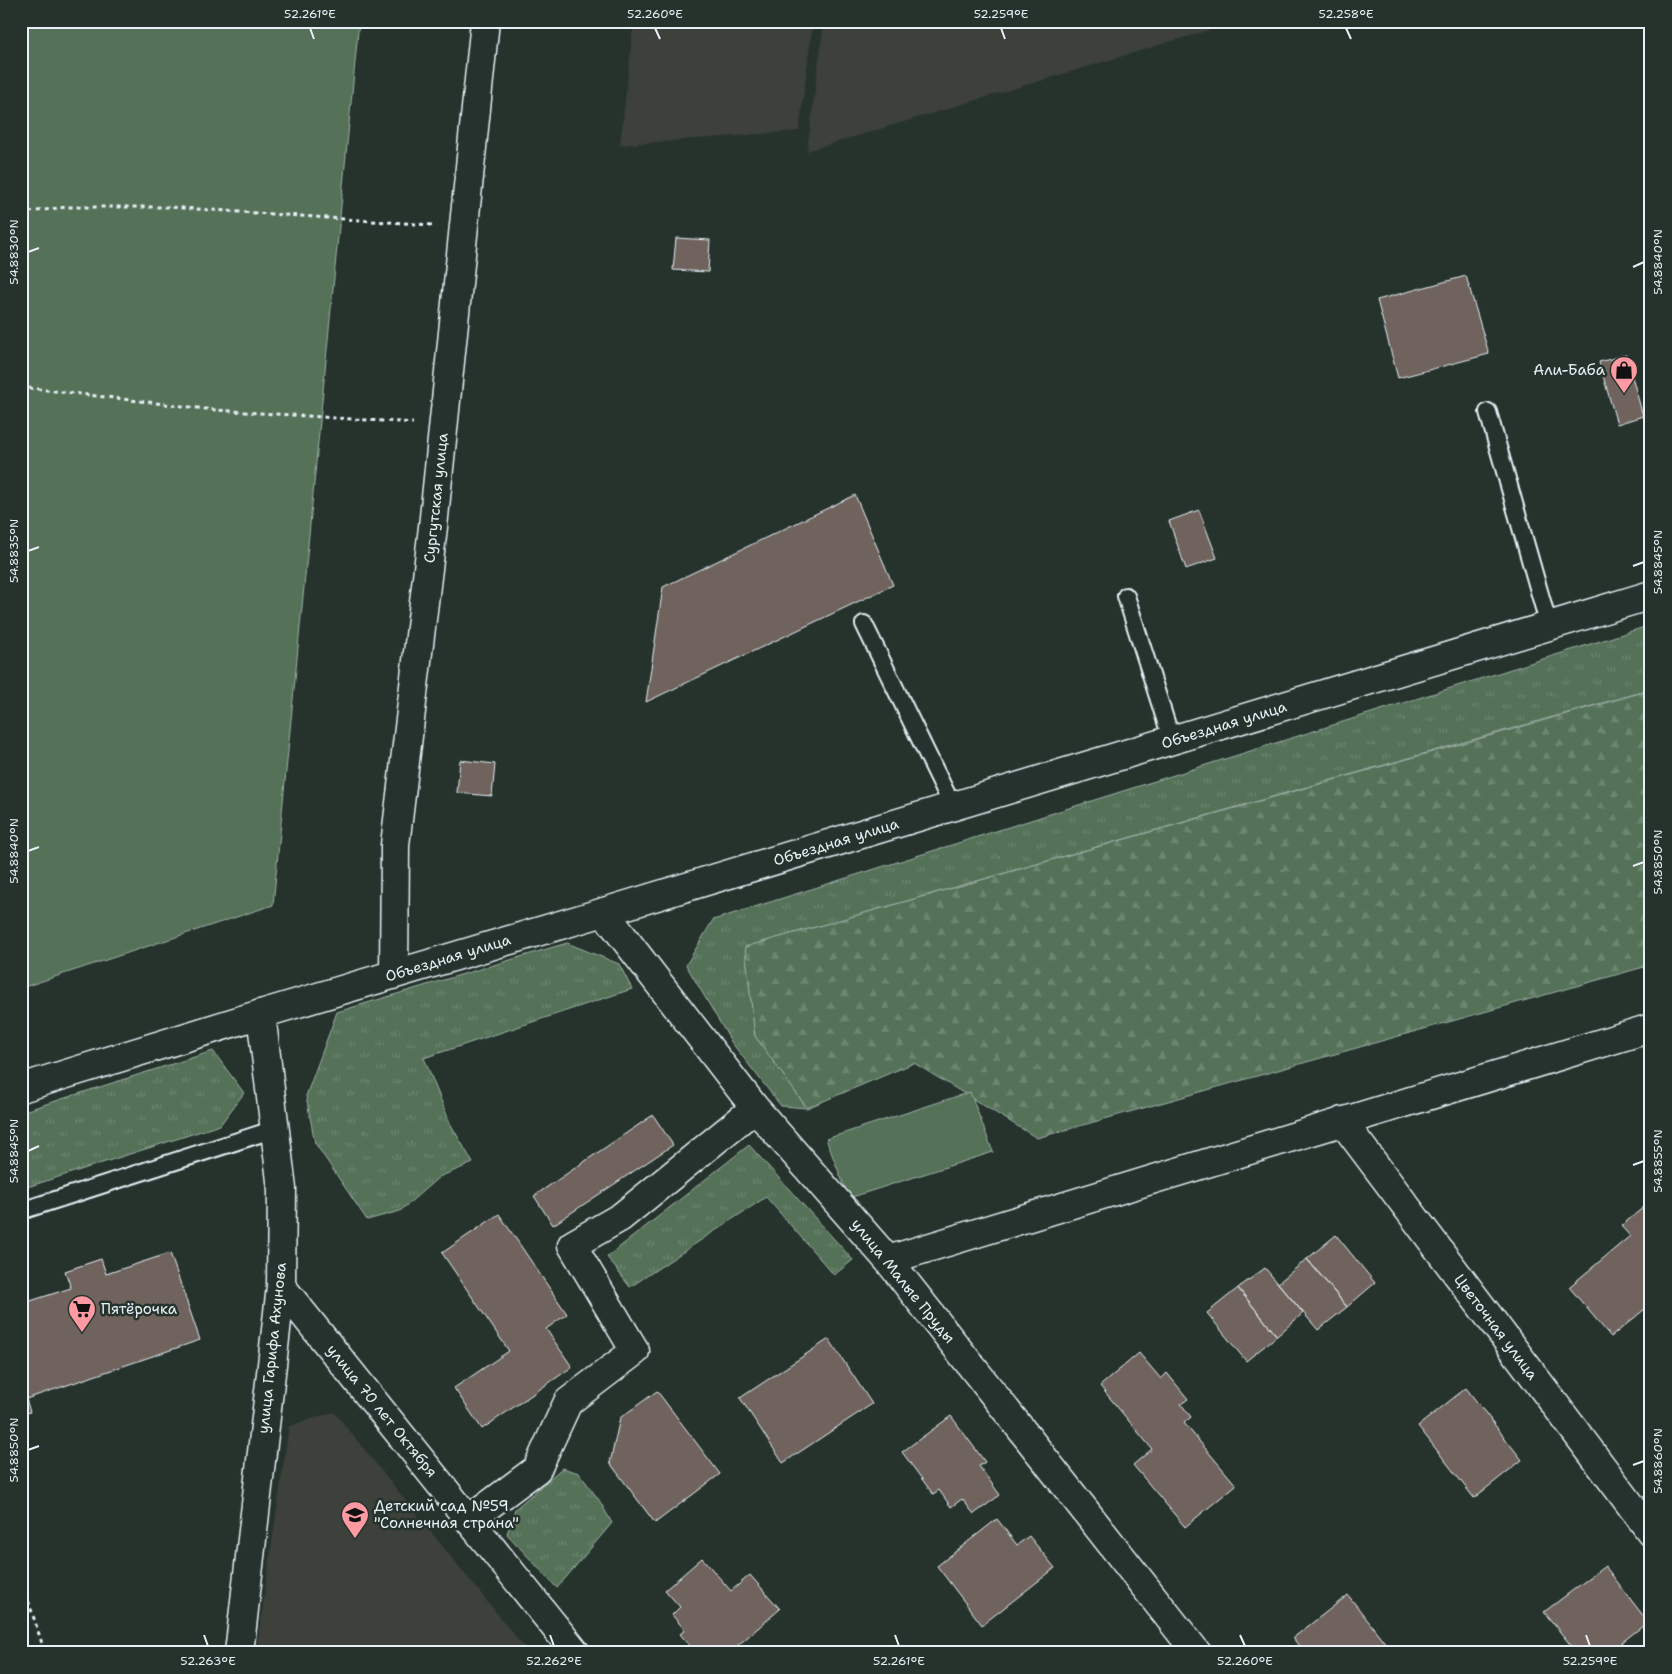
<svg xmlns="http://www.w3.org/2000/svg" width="1672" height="1674" font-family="'Shantell Sans',sans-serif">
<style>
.built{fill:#3c413b}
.grass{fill:url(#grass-tufts);stroke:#9eb1a8}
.forest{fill:url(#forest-firs);stroke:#9eb1a8}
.garden{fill:#547158;stroke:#9eb1a8}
.building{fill:#6f635d;stroke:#e8f1f8}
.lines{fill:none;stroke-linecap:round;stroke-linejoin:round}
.lane-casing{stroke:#e8f1f8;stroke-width:20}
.street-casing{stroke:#e8f1f8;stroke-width:31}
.secondary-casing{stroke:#e8f1f8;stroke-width:31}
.path{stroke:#e8f1f8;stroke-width:3;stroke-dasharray:4 4;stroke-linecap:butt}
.lane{stroke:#26332d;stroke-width:16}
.street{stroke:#26332d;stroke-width:28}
.secondary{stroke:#26332d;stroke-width:28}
.ticks{fill:none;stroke:#e8f1f8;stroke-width:2}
.labels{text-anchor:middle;stroke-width:5;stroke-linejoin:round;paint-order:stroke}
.poi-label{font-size:15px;fill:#e8f1f8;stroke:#26332d;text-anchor:start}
.street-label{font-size:15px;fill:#e8f1f8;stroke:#26332d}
.neatline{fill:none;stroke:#e8f1f8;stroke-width:2}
.ticks-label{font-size:12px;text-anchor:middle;fill:#e8f1f8}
</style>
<defs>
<pattern id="grass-tufts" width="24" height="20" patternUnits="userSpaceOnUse" patternTransform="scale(1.25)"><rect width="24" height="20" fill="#547158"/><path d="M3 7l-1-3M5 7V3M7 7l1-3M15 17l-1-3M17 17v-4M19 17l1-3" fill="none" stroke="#6d8671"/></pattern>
<pattern id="forest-firs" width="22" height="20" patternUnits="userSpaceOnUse" patternTransform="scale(1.25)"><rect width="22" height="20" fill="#547158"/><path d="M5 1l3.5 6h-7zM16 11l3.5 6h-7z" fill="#6d8671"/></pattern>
</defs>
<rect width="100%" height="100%" fill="#26332d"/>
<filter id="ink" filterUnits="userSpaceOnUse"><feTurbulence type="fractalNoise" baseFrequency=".02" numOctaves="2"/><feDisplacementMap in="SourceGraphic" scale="10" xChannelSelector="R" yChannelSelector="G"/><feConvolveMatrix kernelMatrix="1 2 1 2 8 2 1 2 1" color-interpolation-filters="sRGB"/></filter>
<g filter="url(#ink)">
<!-- built -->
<path class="built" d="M634,21H813L799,131L620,145Z
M824,21H1239L807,151Z
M334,1412L529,1653H256L289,1426Z"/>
<!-- grass -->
<path class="grass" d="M1651,625V689L745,947L755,1036L807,1108L781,1106L732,1043L686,965L713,920Z
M567,943L619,964L632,989L424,1058L450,1123L473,1163L439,1177L400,1211L367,1220L315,1143L306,1096L337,1012Z
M213,1051L244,1093L220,1125L21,1189V1112Z
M749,1145L853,1260L834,1275L766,1197L630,1287L607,1257Z
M562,1468L579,1473L599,1500L612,1523L557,1588L507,1534L515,1509Z"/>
<!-- forest -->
<path class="forest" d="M1651,690V965L1037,1138L914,1063L807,1108L755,1036L745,947Z"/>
<!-- garden -->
<path class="garden" d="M21,21H359L273,905L21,988Z
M970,1092L993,1152L849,1198L826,1139Z"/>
<!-- building -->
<path class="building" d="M676,238L710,240L708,272L673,270Z
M1466,276L1489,354L1398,378L1377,300Z
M1626,355L1643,416L1617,424L1599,362Z
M855,495L893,585L646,702L663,587Z
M1199,510L1217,558L1186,569L1169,521Z
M460,760L495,764L492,796L457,793Z
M653,1115L673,1145L553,1225L534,1196Z
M1651,1201V1304L1611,1337L1569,1287L1630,1236L1621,1226Z
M499,1214L567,1314L546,1329L572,1367L482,1429L454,1388L509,1351L442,1253Z
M1336,1235L1375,1283L1347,1307L1307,1259Z
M170,1253L200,1340L26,1399L30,1412L21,1414V1304L71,1288L65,1271L101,1259L106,1274Z
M1307,1259L1347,1307L1318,1330L1278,1283Z
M1265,1268L1303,1313L1277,1336L1238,1288Z
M1238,1288L1277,1336L1246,1361L1207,1313Z
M829,1339L872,1404L783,1463L740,1398Z
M1139,1353L1161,1379L1167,1373L1188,1399L1181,1404L1191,1417L1184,1423L1236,1485L1185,1527L1133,1465L1152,1449L1100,1386Z
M1466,1388L1522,1460L1474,1498L1418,1426Z
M657,1391L720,1474L655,1523L610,1463L620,1418Z
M951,1416L985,1462L979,1466L1000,1495L974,1514L962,1499L951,1507L939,1490L933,1494L902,1452Z
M997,1519L1017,1545L1029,1536L1055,1568L982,1625L937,1566Z
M702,1558L731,1591L750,1575L780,1609L729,1653H696L680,1634L685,1630L672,1615L680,1607L665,1590Z
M1605,1566L1648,1622L1608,1653H1577L1544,1612Z
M1348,1595L1393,1653H1304L1293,1638Z"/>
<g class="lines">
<!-- lane casing -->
<g class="lane-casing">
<path id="lane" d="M1488,412L1549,626
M1126,596L1172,741
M864,624L953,807
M21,1211L275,1129"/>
</g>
<!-- street casing -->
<g class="street-casing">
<path id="street" d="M604,912L755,1108L888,1260L1197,1653
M1342,1121L1651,1532
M888,1260L1651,1028
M281,1286L576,1653
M469,1520L537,1469L568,1402L635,1351L572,1245L621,1217L755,1108
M239,1653L281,1286L282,1189L261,1014"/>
</g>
<!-- secondary casing -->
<g class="secondary-casing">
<path id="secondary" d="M394,974L395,845L433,527L485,21
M21,1088L261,1014L604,912L1651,595"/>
</g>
<!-- path -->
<path class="path" d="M21,213L67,207H168L432,225
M21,387L215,410L413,423
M21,1578L45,1653"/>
<!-- lane -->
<use href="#lane" class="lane"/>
<!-- street -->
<use href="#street" class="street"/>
<!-- secondary -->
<use href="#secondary" class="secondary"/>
</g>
</g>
<!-- ticks -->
<path class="ticks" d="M310,28L314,39M655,28L660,39M1001,28L1005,39M1346,28L1351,39M28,252L39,248M1633,267L1644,262M28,551L39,547M1633,566L1644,562M28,851L39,847M1633,866L1644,862M28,1151L39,1146M1633,1165L1644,1161M28,1450L39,1446M1633,1465L1644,1461M204,1635L208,1646M550,1635L554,1646M895,1635L899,1646M1240,1635L1245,1646M1586,1635L1590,1646"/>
<!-- icons -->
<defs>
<g id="shop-pin" transform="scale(1.4375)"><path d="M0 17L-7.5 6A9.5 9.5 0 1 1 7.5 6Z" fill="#ff9aa2" stroke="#26332d"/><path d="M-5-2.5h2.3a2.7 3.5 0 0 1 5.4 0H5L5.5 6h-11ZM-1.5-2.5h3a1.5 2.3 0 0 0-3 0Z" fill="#111"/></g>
<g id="supermarket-pin" transform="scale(1.4375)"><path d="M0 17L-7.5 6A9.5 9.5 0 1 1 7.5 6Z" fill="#ff9aa2" stroke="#26332d"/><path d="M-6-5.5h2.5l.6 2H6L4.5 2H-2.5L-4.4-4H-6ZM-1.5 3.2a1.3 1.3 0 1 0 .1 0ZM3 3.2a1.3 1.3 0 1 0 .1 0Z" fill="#111"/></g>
<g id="school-pin" transform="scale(1.4375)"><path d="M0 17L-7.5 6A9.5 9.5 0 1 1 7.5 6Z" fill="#ff9aa2" stroke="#26332d"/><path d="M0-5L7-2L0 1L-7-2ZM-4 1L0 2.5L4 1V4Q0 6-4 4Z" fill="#111"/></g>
</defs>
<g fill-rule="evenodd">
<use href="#shop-pin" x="1624" y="370"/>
<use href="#supermarket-pin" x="82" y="1309"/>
<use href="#school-pin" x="355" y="1515"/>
</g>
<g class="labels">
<!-- poi labels -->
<g class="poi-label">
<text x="1605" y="375" text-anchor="end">Али-Баба</text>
<text x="101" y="1314">Пятёрочка</text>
<text x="374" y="1511">Детский сад №59<tspan x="374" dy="17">"Солнечная страна"</tspan></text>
</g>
<!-- street labels -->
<g class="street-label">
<text transform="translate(436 498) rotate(-84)" y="5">Сургутская улица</text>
<text transform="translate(1224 725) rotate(-17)" y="5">Объездная улица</text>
<text transform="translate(836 842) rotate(-17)" y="5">Объездная улица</text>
<text transform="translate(448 958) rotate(-17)" y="5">Объездная улица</text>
<text transform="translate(903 1281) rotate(51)" y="5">улица Малые Пруды</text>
<text transform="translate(1496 1327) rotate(53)" y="5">Цветочная улица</text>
<text transform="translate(272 1348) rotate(-84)" y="5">улица Гарифа Ахунова</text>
<text transform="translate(382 1411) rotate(51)" y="5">улица 70 лет Октября</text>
</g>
</g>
<!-- margin -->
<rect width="1672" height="1674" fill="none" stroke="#26332d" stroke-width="55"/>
<rect x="28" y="28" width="1616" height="1618" class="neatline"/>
<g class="ticks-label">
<text x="310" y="18">52.261°E</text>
<text x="655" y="18">52.260°E</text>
<text x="1001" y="18">52.259°E</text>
<text x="1346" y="18">52.258°E</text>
<text transform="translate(14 252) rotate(-90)" y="4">54.8830°N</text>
<text transform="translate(1658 262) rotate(-90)" y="4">54.8840°N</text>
<text transform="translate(14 551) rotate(-90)" y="4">54.8835°N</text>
<text transform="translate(1658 562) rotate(-90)" y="4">54.8845°N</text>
<text transform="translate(14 851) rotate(-90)" y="4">54.8840°N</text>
<text transform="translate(1658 862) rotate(-90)" y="4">54.8850°N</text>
<text transform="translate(14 1151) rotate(-90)" y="4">54.8845°N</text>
<text transform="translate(1658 1161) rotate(-90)" y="4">54.8855°N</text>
<text transform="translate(14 1450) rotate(-90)" y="4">54.8850°N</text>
<text transform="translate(1658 1461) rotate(-90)" y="4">54.8860°N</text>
<text x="208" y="1665">52.263°E</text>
<text x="554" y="1665">52.262°E</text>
<text x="899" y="1665">52.261°E</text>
<text x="1245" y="1665">52.260°E</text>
<text x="1590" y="1665">52.259°E</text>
</g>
</svg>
